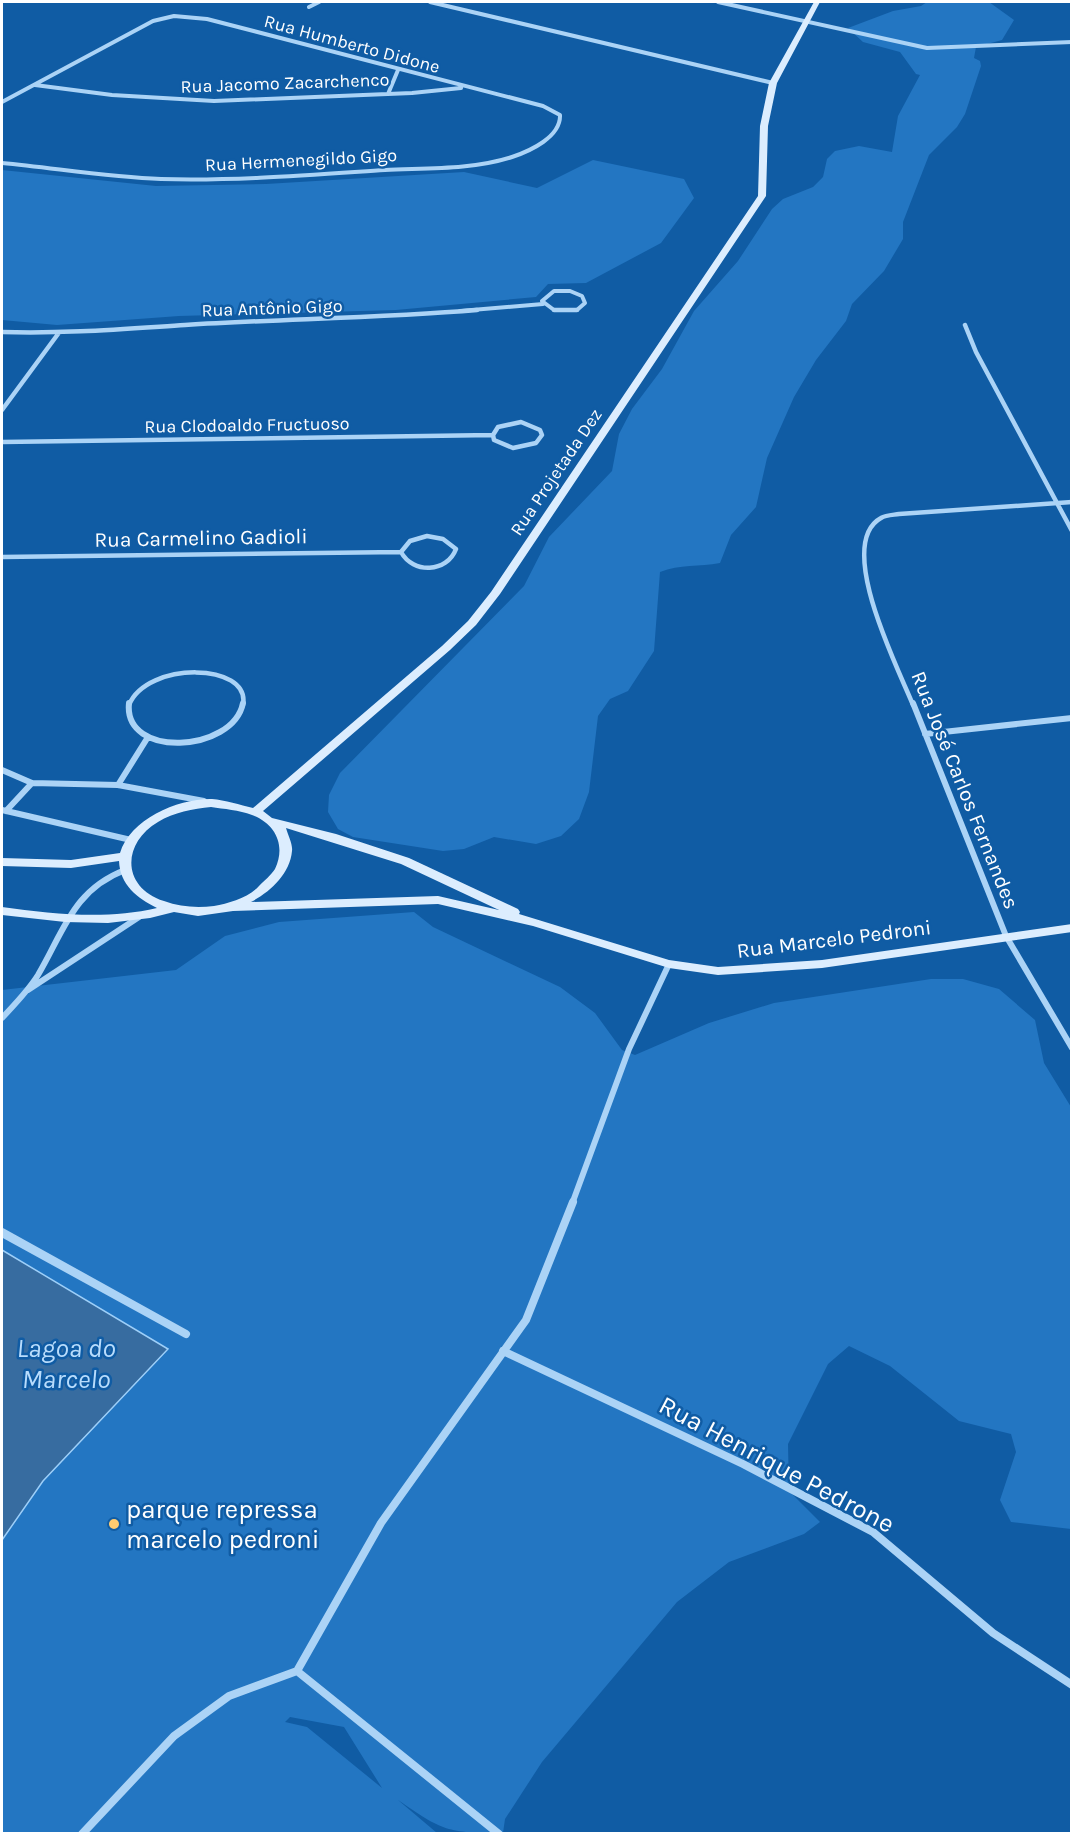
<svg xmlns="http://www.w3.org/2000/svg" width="1073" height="1835" font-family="Karla,sans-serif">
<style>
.green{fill:#2376c2;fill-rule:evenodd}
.water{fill:#376ca0;stroke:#9dcff9;stroke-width:1.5}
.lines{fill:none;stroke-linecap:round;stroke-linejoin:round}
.street-far3{stroke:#abd3f6;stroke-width:4}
.street-far2{stroke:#abd3f6;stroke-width:4.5}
.street-far1{stroke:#abd3f6;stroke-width:6}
.street{stroke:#abd3f6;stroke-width:8}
.secondary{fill:#dcedfe;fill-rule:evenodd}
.poi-dot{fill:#ffcb70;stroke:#105ca4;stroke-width:2}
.labels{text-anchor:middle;stroke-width:5;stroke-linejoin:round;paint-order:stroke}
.far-street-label{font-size:18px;fill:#fff;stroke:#105ca4}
.street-label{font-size:21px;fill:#fff;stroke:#105ca4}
.near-street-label{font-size:26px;fill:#fff;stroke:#105ca4}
.near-poi-label{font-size:26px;fill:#fff;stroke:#105ca4;text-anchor:start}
.near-water-label{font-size:27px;font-style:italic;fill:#b8dcfc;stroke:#105ca4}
</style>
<rect width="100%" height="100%" fill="#105ca4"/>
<!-- green -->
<path class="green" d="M927,2H989L1014,20L1002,40L976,47L974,58L980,61L981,66L965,114L957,127L929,155L903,222V239L884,271L852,304L846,321L816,360L794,397L767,458L756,507L731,535L720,563C699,567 680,564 660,572L654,651L628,691L610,699L598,716L589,792L579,819L561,836L536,844L494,837L464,849L443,851L353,837L338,829L328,812L329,795L340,773L524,586L549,537L612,471L619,434L632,409L662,369L694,311L738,261L772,209L783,199L813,187L823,177L827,159L835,151L859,146L892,152L898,116L920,75L916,74L900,52L863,42L848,28L893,11L921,6Z
M593,160L684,179L694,198L661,243L586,283L548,284L536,297L396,310L179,316L57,325L2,320V170L156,186L266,184L464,172L537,188Z
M414,912L433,927L560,987L595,1013L622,1050L635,1055L709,1023L774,1003L931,979H963L999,989L1035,1020L1044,1063L1071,1107V1529L1011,1522L1000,1500L1016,1452L1011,1434L959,1421L890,1366L849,1346L828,1364L788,1444L789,1491L820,1522L804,1534L729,1562L677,1602L542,1762L505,1819L503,1833C447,1833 443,1831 398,1800L437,1833H2V990L176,970L225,936L279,922ZM290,1717L344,1727L382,1788L307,1727L285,1722Z"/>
<!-- water -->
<path class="water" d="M2,1250L168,1349L43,1481L2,1540Z"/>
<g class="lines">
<!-- street-far3 -->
<path class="street-far3" d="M430,2L773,83
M718,2L927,48L1072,42
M309,7L319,2
M35,85L112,95L214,101L412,93L461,88
M388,94L398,70
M2,102L153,21L174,16L207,19L543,106L560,115C561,137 530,151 512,157C472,170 426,168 385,170C310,175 236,181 161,179C108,177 55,168 2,163
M554,291H570L582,296L585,303L577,310H554L542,301Z
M460,311L543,304"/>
<!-- street-far2 -->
<path class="street-far2" d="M554,310H577
M965,325L976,352L1072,531
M2,332C63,334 123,329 185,325C282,319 380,318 477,310
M2,410L58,334
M521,422L540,430L542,435L536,443L513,448L494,440L493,435L498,427Z
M2,442L493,435
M427,536L443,539L456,549C447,573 413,574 401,552L410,541Z
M2,557L401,552
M129,705C147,661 251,662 243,705
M913,705C899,670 834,544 881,518C886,515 893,515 899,514L1072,502"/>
<!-- street-far1 -->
<path class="street-far1" d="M129,703C123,759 233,753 243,703
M913,703L1006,936L1072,1048
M925,734L1072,718
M2,770L32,783L118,785L204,801
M118,785L148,737
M2,810L131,840
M6,811L32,783
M28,990L139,917
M2,1018C15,1004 28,991 38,975C64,931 73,890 125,870
M572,1204L629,1049L669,964"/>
<!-- street -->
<path class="street" d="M2,1232L186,1334L2,1233
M503,1351L743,1464L873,1532L993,1633L1072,1685
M297,1671L499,1834
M82,1834L174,1736L229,1696L297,1671L381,1523L526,1320L573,1202"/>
<!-- secondary -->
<path class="secondary" d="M814,2H820L777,83L768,126L766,196L500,594L476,625L450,650L263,811L272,818L336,834L409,858L518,909L520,912L519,914L669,960L718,967L822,960L1072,924V932L822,968L718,975L669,968L533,926L438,904L233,911L198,916L174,912L150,918L108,923L65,922L2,915V907C53,914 106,920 157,908C137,898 120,885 119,861L71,868L2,866V858L71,860L120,853C130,819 179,798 212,799C225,800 240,805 253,808L442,646L468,621L491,592L758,196L760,126L769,83ZM211,807C224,809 239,810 252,815C276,824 286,846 275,869C271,875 264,881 259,886C248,898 229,903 214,906C197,908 180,907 164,901C121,887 122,843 158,822C174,812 193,809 211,807ZM286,828L401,864L499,910L438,896L251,902C270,892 290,874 292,851C293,845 288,835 286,828Z"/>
</g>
<!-- markers -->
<circle class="poi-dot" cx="114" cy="1524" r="6"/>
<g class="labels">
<!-- far-street labels -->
<g class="far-street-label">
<text transform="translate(352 44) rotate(15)" y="6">Rua Humberto Didone</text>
<text transform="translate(285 83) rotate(-2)" y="6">Rua Jacomo Zacarchenco</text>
<text transform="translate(301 160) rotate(-3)" y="6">Rua Hermenegildo Gigo</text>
<text transform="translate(272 308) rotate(-2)" y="6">Rua Antônio Gigo</text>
<text transform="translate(247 425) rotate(-1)" y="6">Rua Clodoaldo Fructuoso</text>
<text transform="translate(556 472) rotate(-56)" y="6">Rua Projetada Dez</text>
</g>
<!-- street labels -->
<g class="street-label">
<text transform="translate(201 538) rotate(-1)" y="7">Rua Carmelino Gadioli</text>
<text transform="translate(965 790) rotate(68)" y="7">Rua José Carlos Fernandes</text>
<text transform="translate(834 939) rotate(-7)" y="7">Rua Marcelo Pedroni</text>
</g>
<!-- near-street labels -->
<g class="near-street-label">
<text transform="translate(777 1464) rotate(28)" y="9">Rua Henrique Pedrone</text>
</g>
<!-- near-poi labels -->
<g class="near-poi-label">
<text x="126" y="1518">parque repressa<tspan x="126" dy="30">marcelo pedroni</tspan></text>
</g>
<!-- near-water labels -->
<g class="near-water-label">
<text x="66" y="1357">Lagoa do<tspan x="66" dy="31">Marcelo</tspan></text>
</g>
</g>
<!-- border -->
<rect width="1073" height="1835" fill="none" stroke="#ffffff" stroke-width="6"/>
</svg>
